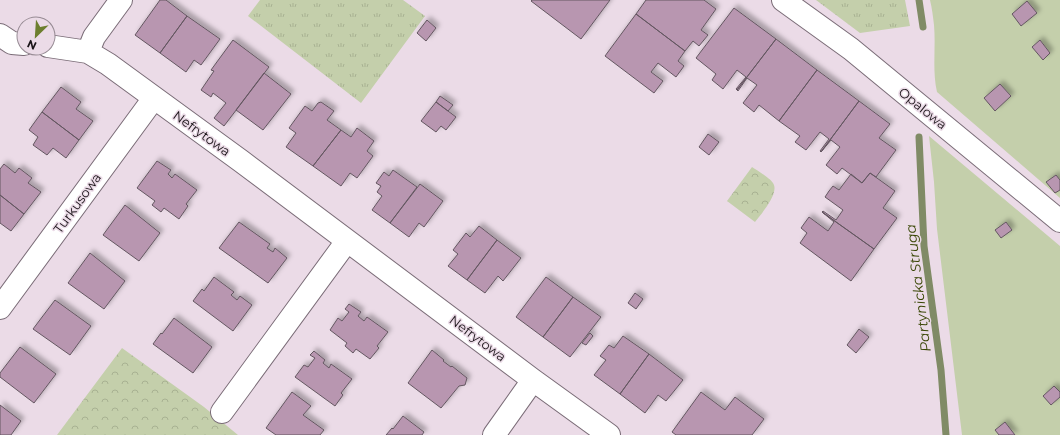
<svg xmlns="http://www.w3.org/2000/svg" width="1060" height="435" font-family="Montserrat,sans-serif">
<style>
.grass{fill:url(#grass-tufts)}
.park{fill:url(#park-crowns)}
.garden{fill:#c4cfab}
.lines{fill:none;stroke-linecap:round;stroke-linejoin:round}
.stream{stroke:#808b66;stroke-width:7}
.building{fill:#b896b0;stroke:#645761;filter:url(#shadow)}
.street-casing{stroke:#7a6c77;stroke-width:24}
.street{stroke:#fff;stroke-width:22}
.labels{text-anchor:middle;stroke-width:3;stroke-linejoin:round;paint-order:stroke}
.street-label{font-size:13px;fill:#191317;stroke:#ebdbe7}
.water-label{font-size:14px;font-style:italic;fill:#374402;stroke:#ebdbe7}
</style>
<defs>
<pattern id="grass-tufts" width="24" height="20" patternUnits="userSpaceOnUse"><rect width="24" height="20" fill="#c4cfab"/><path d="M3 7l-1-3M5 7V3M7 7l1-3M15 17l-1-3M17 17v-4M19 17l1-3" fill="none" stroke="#a8b192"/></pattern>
<pattern id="park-crowns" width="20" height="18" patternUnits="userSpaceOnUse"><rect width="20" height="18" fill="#c4cfab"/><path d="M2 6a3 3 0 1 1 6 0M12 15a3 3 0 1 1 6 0" fill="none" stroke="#a8b192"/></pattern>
<filter id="shadow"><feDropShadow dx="3.5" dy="-3.5" stdDeviation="2" flood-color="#0004"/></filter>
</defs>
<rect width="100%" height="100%" fill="#ebdbe7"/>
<!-- grass -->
<path class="grass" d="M260,0H403L425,16L361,103L248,16Z
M816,0H905L910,26L860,33Z"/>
<!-- park -->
<path class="park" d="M752,167C758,171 770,178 773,183C780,193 761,214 755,222L727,201Z
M122,348L204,407L238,435H57Z"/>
<!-- garden -->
<path class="garden" d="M930,0H1060V198L937,92C932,70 936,48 934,25C933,17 932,8 930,0Z
M929,136L1060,246V435H962L937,229L934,182Z"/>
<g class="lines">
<!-- stream -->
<path class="stream" d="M919,0L923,27
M919,137L924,246L941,370L946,435"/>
</g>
<!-- building -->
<path class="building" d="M160,0H166L187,16L160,53L135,35Z
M532,0H610L581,39L531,1Z
M646,0H704L716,9L701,30L708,35L699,46L693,41L685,51L636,14Z
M1027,1L1037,13L1021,26L1012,14Z
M734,8L776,39L737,90L736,89L746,77L737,70L723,89L712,80L716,74L696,58Z
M636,14L685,51L678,61L684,66L676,77L658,63L651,72L663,81L654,93L605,56Z
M187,16L220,39L201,65L194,60L186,72L160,53Z
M427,20L436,28L426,41L417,33Z
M776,39L817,70L779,121L759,105L754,112L743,103L757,85L747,78L738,91L737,90Z
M233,40L269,67L224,126L214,118L226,103L213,93L211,97L201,90L214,71L211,70Z
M1040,40L1050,53L1043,60L1032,47Z
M817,70L859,101L821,152L820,151L829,139L820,132L806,150L795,142L800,136L779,121Z
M264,73L291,94L263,130L236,110Z
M1000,84L1011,96L995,111L984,98Z
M61,87L81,102L76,109L93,121L79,140L42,112Z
M440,96L453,105L448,111L436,102Z
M859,101L890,124L879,138L896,150L876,177L870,173L862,183L842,168L837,174L826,165L840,147L831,140L821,152Z
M321,102L334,111L327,120L341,130L313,166L286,147L296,133L289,128L305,106L312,111L318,103Z
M436,102L456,117L446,130L441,126L436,132L421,121Z
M42,112L79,140L66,158L53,148L47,155L33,145L38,137L29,130Z
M357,128L374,141L367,151L373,156L357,178L350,173L341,186L313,166L341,130L351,137Z
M708,134L719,142L709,155L699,147Z
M157,161L171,170L168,174L172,178L175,174L197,190L186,204L188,206L179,219L164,208L161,212L152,205L155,201L137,188Z
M4,164L15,173L19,168L32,178L28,183L41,192L24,214L0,195V169Z
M393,170L417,187L390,223L372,210L382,196L377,192L381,186L376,183L384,172L389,176Z
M870,173L895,191L883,208L897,218L874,249L822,212L823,211L836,220L843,210L825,197L829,191L833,186L839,190L851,174L862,183Z
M1056,175L1060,180V190L1055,193L1046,182Z
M420,184L443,201L424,227L419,223L409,237L390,223Z
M0,195L24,214L11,231L0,223Z
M125,205L160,233L139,261L103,235Z
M822,212L874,249L851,281L800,243L807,233L801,228L809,217L828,231L834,222Z
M239,222L270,244L267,248L273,252L275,248L287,258L268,283L219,248Z
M1006,222L1012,230L1001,238L995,230Z
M479,226L497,240L467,280L448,266L458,254L453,250L466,233L470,237Z
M497,240L521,258L503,281L498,276L485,293L467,280Z
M90,253L125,281L104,309L68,283Z
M214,277L234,292L231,295L237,300L240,296L252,305L233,331L193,301L202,289L204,291Z
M546,277L573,297L543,337L516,317Z
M635,293L643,299L636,309L628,303Z
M573,297L601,317L570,357L543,337Z
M55,300L91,326L70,355L33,329Z
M349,304L361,312L358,316L364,321L367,317L388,332L377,346L379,348L370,359L356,349L353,353L345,346L347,343L330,330L338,318L342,321L349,312L345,309Z
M174,318L212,347L193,373L153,344L161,333L162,334Z
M859,329L869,337L856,353L847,345Z
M590,333L593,336L586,345L582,343Z
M623,336L649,354L620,394L594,375L606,360L600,356L609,345L614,348Z
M20,347L56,374L34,403L0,377V373Z
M432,350L444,360L443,361L451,367L452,366L467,378L465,385L459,386L441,408L408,383Z
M314,351L325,360L323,363L329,368L331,364L352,379L341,393L343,395L335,406L295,377L304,365L308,367L315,358L310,355Z
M649,354L683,380L666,401L658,395L645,413L620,394Z
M1054,386L1060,392V397L1051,405L1043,396Z
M292,392L311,406L303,415L324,430L320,435H276L266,428Z
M701,392L725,410L735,397L764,419L752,435H676L672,432Z
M0,405L21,421L11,435H0Z
M403,416L424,432L422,435H386L392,428L393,429Z
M1005,422L1015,435H999L995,430Z"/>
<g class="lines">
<!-- street casing -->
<g class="street-casing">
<path id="street" d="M783,0L851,49L1060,221
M0,35L12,43L24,44
M48,46L88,52L108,64L241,161L533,380L609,435
M88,52L94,37L121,0
M0,308L154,98
M222,412L347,241
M494,435L533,380"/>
</g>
<!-- street -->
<use href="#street" class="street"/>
</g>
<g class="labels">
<!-- street labels -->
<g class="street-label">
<text transform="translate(923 108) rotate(39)" y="5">Opalowa</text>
<text transform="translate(202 133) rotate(36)" y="5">Nefrytowa</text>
<text transform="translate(77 203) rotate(-54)" y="5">Turkusowa</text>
<text transform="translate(478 338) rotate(37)" y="5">Nefrytowa</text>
</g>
<!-- water labels -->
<g class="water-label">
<text transform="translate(918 288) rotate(-97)" y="5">Partynicka Struga</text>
</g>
</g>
<!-- north arrow -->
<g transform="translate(36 36) rotate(205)"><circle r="19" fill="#ebdbe7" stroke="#978b94"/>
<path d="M0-3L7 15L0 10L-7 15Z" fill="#6d7f2f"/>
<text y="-6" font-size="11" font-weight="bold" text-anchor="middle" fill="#191317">N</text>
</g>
</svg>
